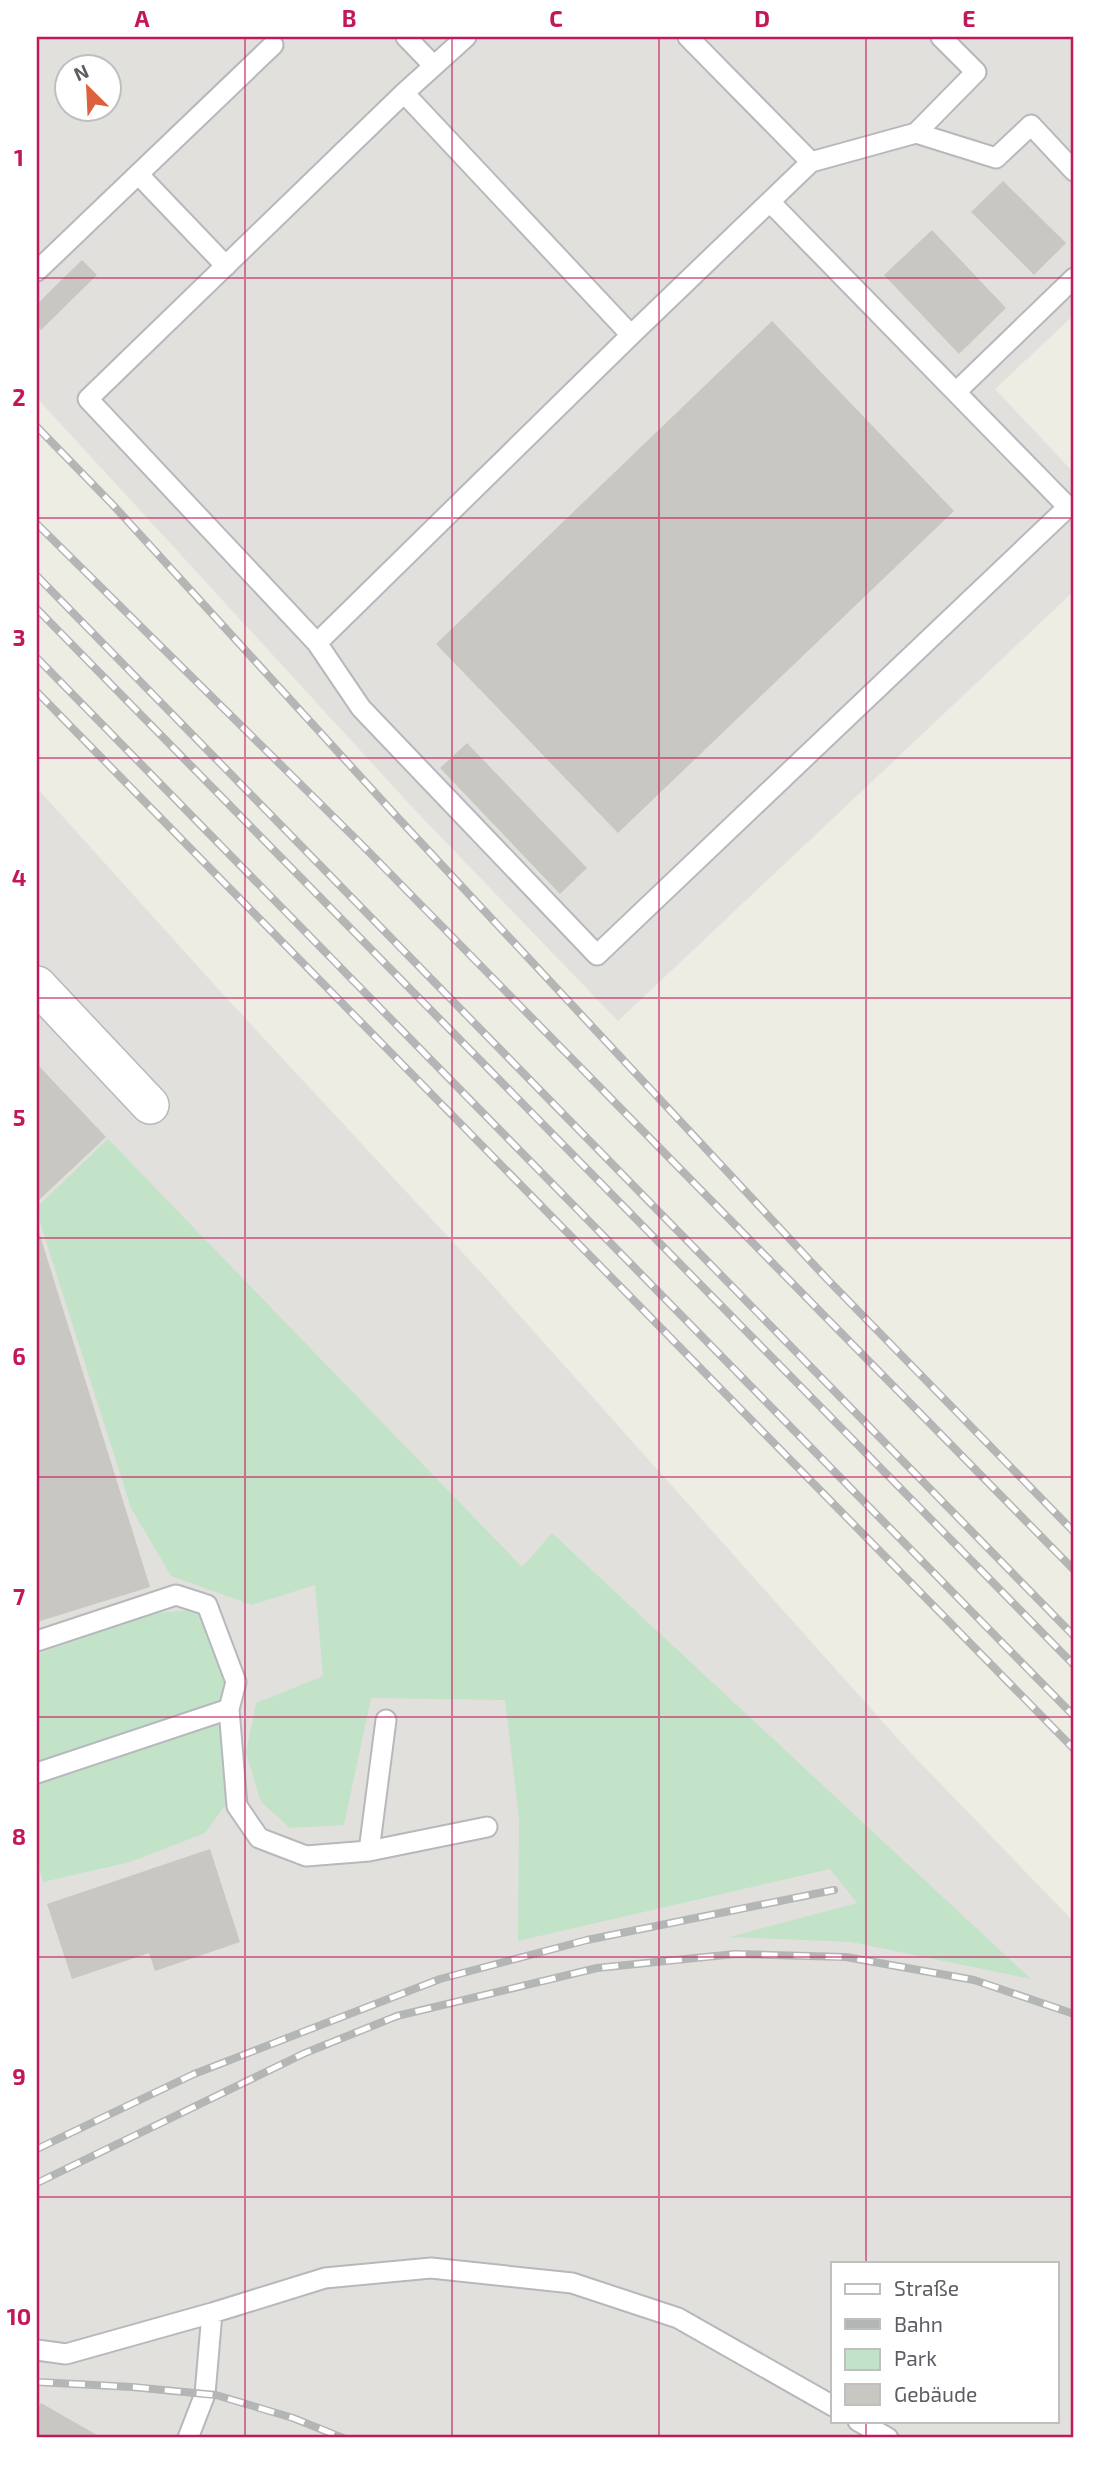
<svg xmlns="http://www.w3.org/2000/svg" width="1111" height="2475" font-family="'Exo 2',sans-serif">
<style>
.industrial{fill:#e1e0dc;fill-rule:evenodd}
.green{fill:#c3e3c8}
.building{fill:#c9c7c2}
.lines{fill:none;stroke-linecap:round;stroke-linejoin:round}
.service-casing{stroke:#b7b8bd;stroke-width:23}
.minor-casing{stroke:#b7b8bd;stroke-width:40}
.service{stroke:#fff;stroke-width:19}
.minor{stroke:#fff;stroke-width:37}
.rail-casing{stroke:#b4b5b5;stroke-width:8}
.rail{stroke:#fff;stroke-width:5;stroke-dasharray:16;stroke-linecap:butt}
.grid{fill:none;stroke:#c2185b;stroke-width:2;stroke-opacity:0.55}
.neatline{fill:none;stroke:#c2185b;stroke-width:2.5}
.grid-label{font-size:23px;text-anchor:middle;font-weight:bold;fill:#c2185b}
</style>
<rect width="100%" height="100%" fill="#edede4"/>
<!-- industrial -->
<path class="industrial" d="M37,37H1074V315L995,389L1074,473V591L618,1021L414,809L37,398ZM66,66H108V108H66Z
M37,788L220,991L488,1280L907,1749L1074,1922V2438H37ZM833,2263H1057V2421H833Z"/>
<!-- green -->
<path class="green" d="M108,1139L522,1567L552,1533L1031,1979L851,1942L729,1937L857,1903L830,1869L518,1941L519,1818L505,1700L371,1698L344,1825L290,1828L261,1802L246,1753L256,1703L323,1676L315,1585L252,1605L171,1576L131,1508L37,1213V1207Z
M190,1610L205,1616L229,1679L219,1704L227,1803L205,1833L130,1862L43,1882L37,1862V1654L155,1613Z"/>
<!-- building -->
<path class="building" d="M1003,181L1066,243L1034,275L971,212Z
M932,230L1006,308L959,354L884,275Z
M82,260L97,275L41,330L37,326V304Z
M772,321L954,511L618,833L436,644Z
M467,743L587,868L560,894L440,768Z
M37,1064L106,1137L37,1202Z
M37,1226L150,1587L37,1622Z
M210,1849L240,1942L155,1971L149,1953L72,1979L47,1904Z
M41,2403L102,2438H37V2410Z"/>
<g class="lines">
<!-- service casing -->
<g class="service-casing">
<path id="service" d="M406,37L434,66
M466,37L404,93L88,399L317,643L631,335L811,162L688,37
M404,93L631,335
M916,133L996,158L1031,125L1074,171
M811,162L916,133L976,72L941,37
M138,174L226,266
M37,271L273,45
M956,392L1074,278
M317,643L361,708L597,955L1068,507L770,202
M37,1641L176,1595L207,1605L236,1682L229,1709L37,1773
M229,1709L237,1806L259,1838L306,1856L369,1851L487,1827
M369,1851L386,1720
M37,2350L66,2354L212,2313L325,2278L431,2268L572,2283L678,2318L833,2406
M858,2421L888,2438
M188,2438L205,2394L212,2313"/>
</g>
<!-- minor casing -->
<g class="minor-casing">
<path id="minor" d="M37,985L150,1105"/>
</g>
<!-- service -->
<use href="#service" class="service"/>
<!-- minor -->
<use href="#minor" class="minor"/>
<!-- rail casing -->
<g class="rail-casing">
<path id="rail" d="M37,427L113,505L399,819L828,1280L1074,1532
M37,524L365,848L1074,1570
M37,576L1074,1636
M37,609L1074,1665
M37,658L1074,1716
M37,692L1074,1749
M37,2149L194,2074L440,1979L587,1940L834,1890
M37,2183L305,2053L397,2016L597,1968L735,1954L846,1957L974,1980L1074,2014
M37,2382L132,2387L216,2395L293,2418L343,2438"/>
</g>
<!-- rail -->
<use href="#rail" class="rail"/>
</g>
<!-- grid -->
<path class="grid" d="M245,37V2438M452,37V2438M659,37V2438M866,37V2263M37,278H1074M37,518H1074M37,758H1074M37,998H1074M37,1238H1074M37,1477H1074M37,1717H1074M37,1957H1074M37,2197H1074M866,2421V2438"/>
<!-- border -->
<rect width="1111" height="2475" fill="none" stroke="#ffffff" stroke-width="77"/>
<!-- legend -->
<rect x="831" y="2262" width="228" height="161" fill="#ffffff" stroke="#bebfc1" stroke-width="2"/>
<rect x="845" y="2284" width="35" height="10" fill="#ffffff" stroke="#bebfc1" stroke-width="2"/>
<text x="894" y="2296" font-size="21" fill="#5c5e64">Straße</text>
<rect x="845" y="2319" width="35" height="10" fill="#b4b5b5" stroke="#bebfc1" stroke-width="2"/>
<text x="894" y="2332" font-size="21" fill="#5c5e64">Bahn</text>
<rect x="845" y="2349" width="35" height="21" fill="#c3e3c8" stroke="#bebfc1" stroke-width="2"/>
<text x="894" y="2366" font-size="21" fill="#5c5e64">Park</text>
<rect x="845" y="2384" width="35" height="21" fill="#c9c7c2" stroke="#bebfc1" stroke-width="2"/>
<text x="894" y="2402" font-size="21" fill="#5c5e64">Gebäude</text>
<!-- north arrow -->
<g transform="translate(88 88) rotate(336)"><circle r="33" fill="#ffffff" stroke="#bebfc1" stroke-width="2"/>
<path d="M0-5L12 26L0 18L-12 26Z" fill="#dc613c"/>
<text y="-10" font-size="19" font-weight="bold" text-anchor="middle" fill="#5c5e64">N</text>
</g>
<rect x="38" y="38" width="1034" height="2398" class="neatline"/>
<g class="grid-label">
<text x="142" y="27">A</text>
<text x="349" y="27">B</text>
<text x="556" y="27">C</text>
<text x="762" y="27">D</text>
<text x="969" y="27">E</text>
<text x="19" y="166">1</text>
<text x="19" y="406">2</text>
<text x="19" y="646">3</text>
<text x="19" y="886">4</text>
<text x="19" y="1126">5</text>
<text x="19" y="1365">6</text>
<text x="19" y="1605">7</text>
<text x="19" y="1845">8</text>
<text x="19" y="2085">9</text>
<text x="19" y="2325">10</text>
</g>
</svg>
